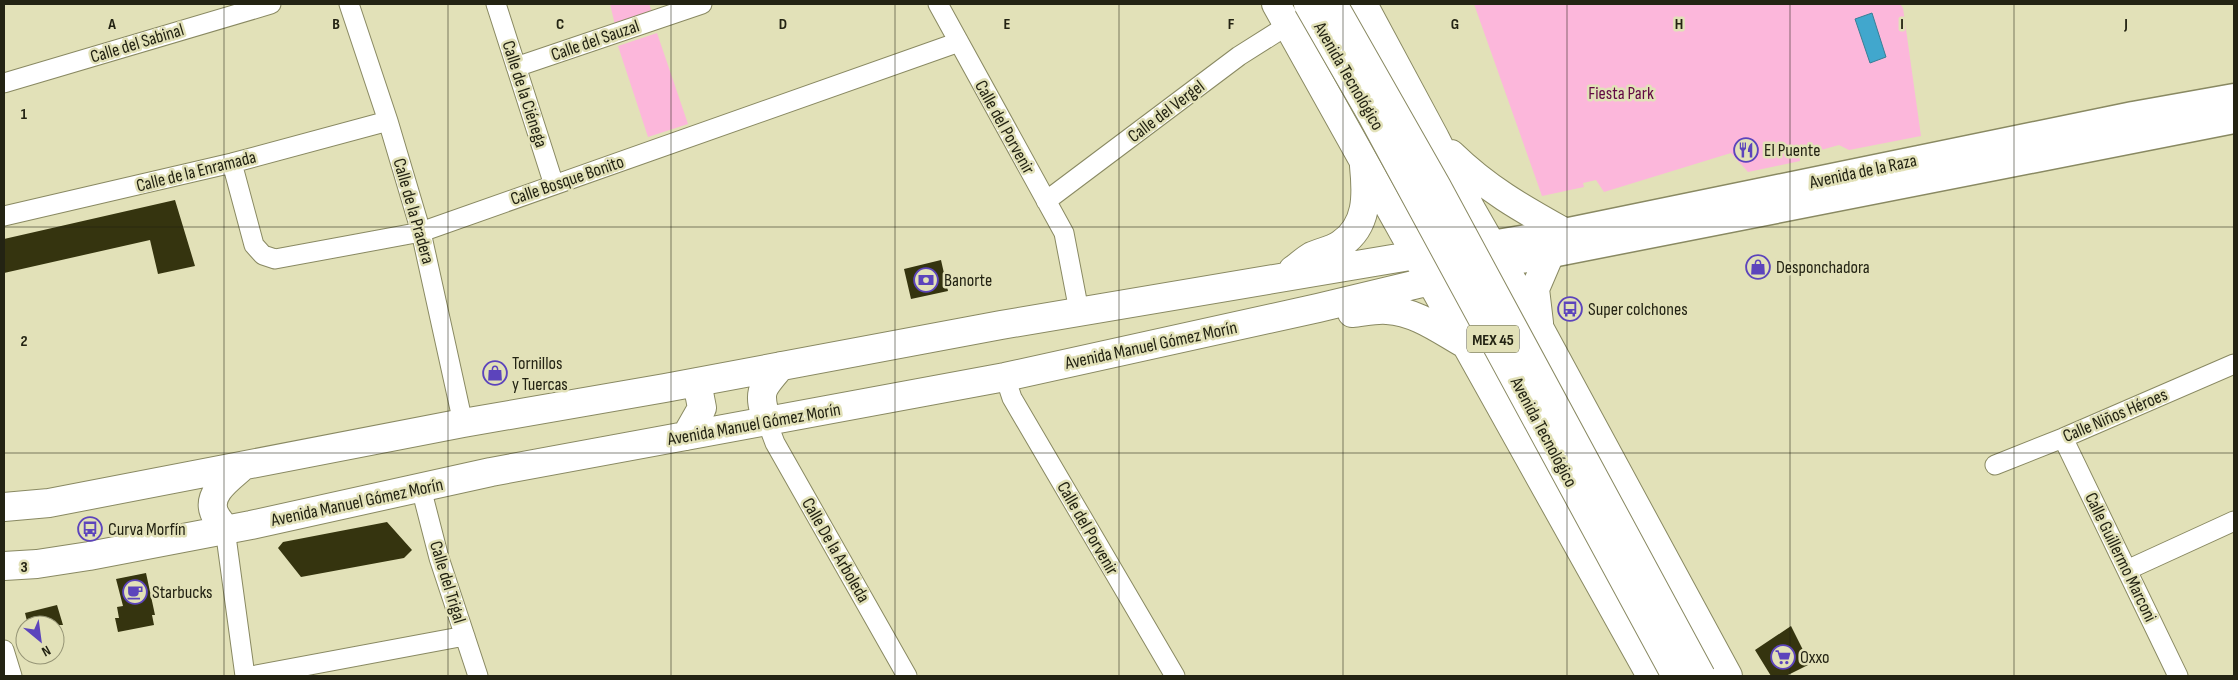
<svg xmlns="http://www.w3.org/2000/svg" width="2238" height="680" font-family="'Sofia Sans Condensed',sans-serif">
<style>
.green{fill:#fcb7db}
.water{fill:#41a7cd;stroke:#387f95}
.building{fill:#35340f}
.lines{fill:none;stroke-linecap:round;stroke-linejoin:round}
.street-casing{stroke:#898962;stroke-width:21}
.secondary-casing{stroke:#898962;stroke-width:29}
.primary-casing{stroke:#898962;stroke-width:30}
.street{stroke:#fff;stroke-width:19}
.secondary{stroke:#fff;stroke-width:26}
.primary{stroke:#fff;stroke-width:28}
.primary-bridge-casing{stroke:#898962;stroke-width:30;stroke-linecap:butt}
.primary-bridge{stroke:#fff;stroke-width:28}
.grid{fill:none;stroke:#232313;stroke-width:1;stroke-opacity:0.55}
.labels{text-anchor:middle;stroke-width:5;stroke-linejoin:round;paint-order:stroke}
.shield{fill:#e2e1b8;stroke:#5c5c44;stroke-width:1}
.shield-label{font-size:16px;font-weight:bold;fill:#232313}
.street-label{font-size:18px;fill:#232313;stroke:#e2e1b8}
.park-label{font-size:18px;fill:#610843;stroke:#e2e1b8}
.poi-label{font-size:18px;fill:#232313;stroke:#e2e1b8;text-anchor:start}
.grid-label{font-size:16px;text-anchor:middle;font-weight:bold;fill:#232313;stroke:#e2e1b8;stroke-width:5;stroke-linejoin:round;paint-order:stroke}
</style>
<rect width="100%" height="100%" fill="#e2e1b8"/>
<!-- green -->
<path class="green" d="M610,4H649L652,12L615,25Z
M1474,4H1900L1903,8L1921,136L1849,150L1839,145L1799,156L1800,161L1748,172L1731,153L1604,192L1596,180L1583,183L1584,187L1542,196Z
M657,33L688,124L648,137L618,46Z"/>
<!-- water -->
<path class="water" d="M1872,13L1886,57L1870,63L1855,19Z"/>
<!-- building -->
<path class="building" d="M175,200L195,266L158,274L150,240L4,273V239Z
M941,260L948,291L911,299L904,269Z
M387,522L412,550L404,558L301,577L278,548L283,542Z
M146,573L155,615H152L154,625L118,632L115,618H119L117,607L123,606L116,579Z
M57,605L63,625H28L25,613Z
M1791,626L1810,664L1786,676H1771L1755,650Z"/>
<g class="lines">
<!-- street casing -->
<g class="street-casing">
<path id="street" d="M349,4L388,121L421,232L463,423
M496,4L554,185
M938,4L1064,233L1079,311
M516,67L702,4
M4,83L271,4
M232,163L254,245L263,255L275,259L421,232L959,42
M1046,201L1239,56L1288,25
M4,216L232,163L388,121
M1005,377L1012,398L1175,676
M767,422L775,443L907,676
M2063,438L2178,676
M1995,465L2063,438L2234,364
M421,488L439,558L478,676
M225,529L245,676
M2127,570L2234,521
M4,650L12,676
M251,676L465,636"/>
</g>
<!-- secondary casing -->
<g class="secondary-casing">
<path id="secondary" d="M1491,244L1564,232L2133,115L2234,97
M1501,264L2234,120"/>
</g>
<!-- primary casing -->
<g class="primary-casing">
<path id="primary" d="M1276,4L1651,676
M1363,4L1435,138L1471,209L1541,331L1728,676
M1451,154C1487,189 1521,208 1564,232
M1293,270C1299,266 1305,260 1312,256C1321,252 1333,250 1341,244C1368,226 1367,195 1364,166
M1352,313C1363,312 1376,309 1387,310C1417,312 1440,330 1465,344
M1539,323L1535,289L1550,254
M767,422C758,391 760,390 781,366
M686,436L702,408L697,382
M4,507L49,503L463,423L665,388L1001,325L1416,255L1491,244
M225,529C222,524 216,518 214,512C207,493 230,478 242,467
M4,566L37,564L89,556L251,525L491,472L1005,377L1318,308L1501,264"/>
</g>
<!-- street -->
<use href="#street" class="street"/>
<!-- secondary -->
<use href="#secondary" class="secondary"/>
<!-- primary -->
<use href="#primary" class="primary"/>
<!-- primary-bridge casing -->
<g class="primary-bridge-casing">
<path id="primary-bridge" d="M1308,4L1373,117L1676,676
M1333,4L1437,187L1701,676"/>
</g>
<!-- primary-bridge -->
<use href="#primary-bridge" class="primary-bridge"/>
</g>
<!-- grid -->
<path class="grid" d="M224,4V676M448,4V676M671,4V676M895,4V676M1119,4V676M1343,4V676M1567,4V676M1790,4V676M2014,4V676M4,227H2234M4,453H2234"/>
<!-- icons -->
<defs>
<g id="restaurant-ring" transform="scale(1.25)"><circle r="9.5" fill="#e2e1b8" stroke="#5c44bc" stroke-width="1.5"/><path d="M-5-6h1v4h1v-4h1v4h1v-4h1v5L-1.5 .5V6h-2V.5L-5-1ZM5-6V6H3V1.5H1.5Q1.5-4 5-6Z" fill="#5c44bc"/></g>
<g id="shop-ring" transform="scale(1.25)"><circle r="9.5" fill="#e2e1b8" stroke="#5c44bc" stroke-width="1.5"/><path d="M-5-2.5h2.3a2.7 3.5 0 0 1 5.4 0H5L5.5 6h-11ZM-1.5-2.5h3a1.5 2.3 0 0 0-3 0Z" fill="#5c44bc"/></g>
<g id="bank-ring" transform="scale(1.25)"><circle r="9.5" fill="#e2e1b8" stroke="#5c44bc" stroke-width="1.5"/><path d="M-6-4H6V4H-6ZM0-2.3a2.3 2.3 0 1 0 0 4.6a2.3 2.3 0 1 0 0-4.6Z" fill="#5c44bc"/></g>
<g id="bus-ring" transform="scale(1.25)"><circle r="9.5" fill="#e2e1b8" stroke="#5c44bc" stroke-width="1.5"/><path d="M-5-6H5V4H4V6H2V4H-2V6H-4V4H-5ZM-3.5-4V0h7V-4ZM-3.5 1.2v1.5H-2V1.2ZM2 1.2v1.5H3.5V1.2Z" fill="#5c44bc"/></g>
<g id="cafe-ring" transform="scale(1.25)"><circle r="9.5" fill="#e2e1b8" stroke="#5c44bc" stroke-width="1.5"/><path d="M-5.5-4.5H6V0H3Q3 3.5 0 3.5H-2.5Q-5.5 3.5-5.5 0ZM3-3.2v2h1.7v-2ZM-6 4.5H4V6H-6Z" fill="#5c44bc"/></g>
<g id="supermarket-ring" transform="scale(1.25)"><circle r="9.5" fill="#e2e1b8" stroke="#5c44bc" stroke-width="1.5"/><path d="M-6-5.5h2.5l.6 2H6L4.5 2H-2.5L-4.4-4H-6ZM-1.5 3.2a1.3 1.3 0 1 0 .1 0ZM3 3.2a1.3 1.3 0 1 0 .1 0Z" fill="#5c44bc"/></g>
</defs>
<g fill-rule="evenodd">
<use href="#restaurant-ring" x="1746" y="150"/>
<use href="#shop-ring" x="1758" y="267"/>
<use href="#bank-ring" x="926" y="280"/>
<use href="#bus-ring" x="1570" y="309"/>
<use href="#shop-ring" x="495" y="373"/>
<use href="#bus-ring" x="90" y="529"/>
<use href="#cafe-ring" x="135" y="592"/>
<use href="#supermarket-ring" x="1783" y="657"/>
</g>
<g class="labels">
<!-- shield labels -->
<rect class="shield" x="1467" y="325.5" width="52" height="27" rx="4"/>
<g class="shield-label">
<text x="1493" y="345">MEX 45</text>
</g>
<!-- street labels -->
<g class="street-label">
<text transform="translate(595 40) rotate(-19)" y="6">Calle del Sauzal</text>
<text transform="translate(137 43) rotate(-17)" y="6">Calle del Sabinal</text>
<text transform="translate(1349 76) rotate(60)" y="6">Avenida Tecnológico</text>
<text transform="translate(525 94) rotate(72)" y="6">Calle de la Ciénega</text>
<text transform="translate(1166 111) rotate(-37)" y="6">Calle del Vergel</text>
<text transform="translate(1005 127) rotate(61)" y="6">Calle del Porvenir</text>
<text transform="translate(196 171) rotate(-14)" y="6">Calle de la Enramada</text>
<text transform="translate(1863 171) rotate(-12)" y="6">Avenida de la Raza</text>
<text transform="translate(567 180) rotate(-19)" y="6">Calle Bosque Bonito</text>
<text transform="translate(414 211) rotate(74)" y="6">Calle de la Pradera</text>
<text transform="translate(1151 345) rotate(-12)" y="6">Avenida Manuel Gómez Morín</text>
<text transform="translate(2115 415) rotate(-23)" y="6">Calle Niños Héroes</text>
<text transform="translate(754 424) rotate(-10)" y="6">Avenida Manuel Gómez Morín</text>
<text transform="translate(1544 432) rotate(62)" y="6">Avenida Tecnológico</text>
<text transform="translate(357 502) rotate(-12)" y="6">Avenida Manuel Gómez Morín</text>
<text transform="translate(1088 528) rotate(60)" y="6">Calle del Porvenir</text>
<text transform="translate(836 550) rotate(60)" y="6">Calle De la Arboleda</text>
<text transform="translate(2121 557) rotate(64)" y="6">Calle Guillermo Marconi</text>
<text transform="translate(448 582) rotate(73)" y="6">Calle del Trigal</text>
</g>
<!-- park labels -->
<g class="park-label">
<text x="1621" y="99">Fiesta Park</text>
</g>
<!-- poi labels -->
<g class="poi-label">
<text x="1764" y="156">El Puente</text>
<text x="1776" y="273">Desponchadora</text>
<text x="944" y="286">Banorte</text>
<text x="1588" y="315">Super colchones</text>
<text x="512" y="369">Tornillos<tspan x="512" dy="21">y Tuercas</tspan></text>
<text x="108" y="535">Curva Morfín</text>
<text x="152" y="598">Starbucks</text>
<text x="1800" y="663">Oxxo</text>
</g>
</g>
<g class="grid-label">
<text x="112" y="29">A</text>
<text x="336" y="29">B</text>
<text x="560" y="29">C</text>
<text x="783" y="29">D</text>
<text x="1007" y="29">E</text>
<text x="1231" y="29">F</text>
<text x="1455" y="29">G</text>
<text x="1679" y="29">H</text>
<text x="1902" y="29">I</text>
<text x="2126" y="29">J</text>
<text x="24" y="119">1</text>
<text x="24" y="346">2</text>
<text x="24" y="572">3</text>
</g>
<!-- border -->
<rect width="2238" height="680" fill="none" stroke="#232313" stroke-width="10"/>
<!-- north arrow -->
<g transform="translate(40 640) rotate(151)"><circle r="24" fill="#e2e1b8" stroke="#969576"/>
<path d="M0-4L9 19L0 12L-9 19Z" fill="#5c44bc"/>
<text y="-8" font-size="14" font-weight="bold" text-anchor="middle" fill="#232313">N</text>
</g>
</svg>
